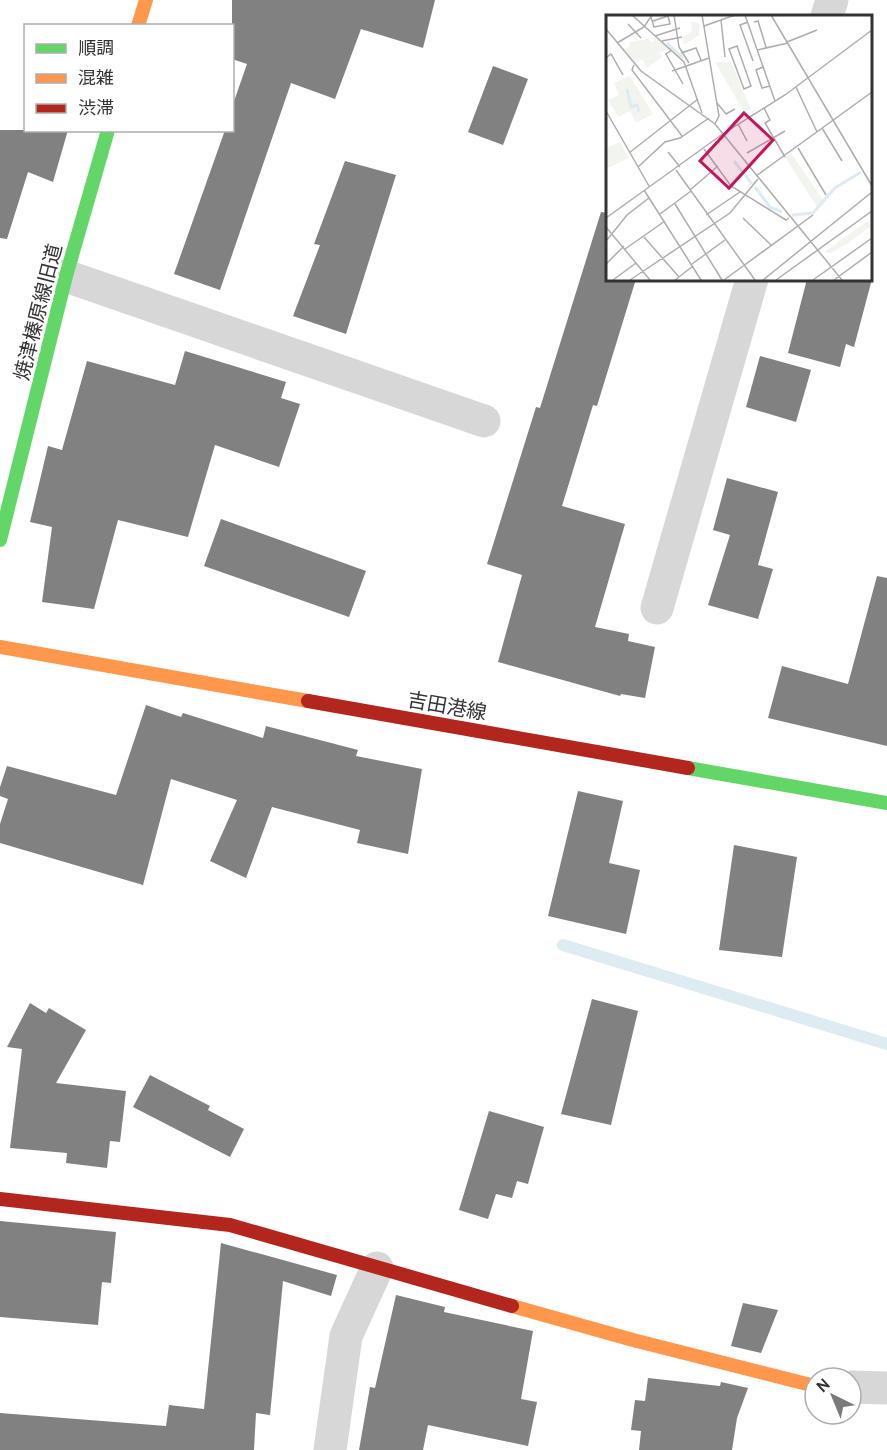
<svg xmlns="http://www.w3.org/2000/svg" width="887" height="1450" font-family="Cabin,'Noto Sans JP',sans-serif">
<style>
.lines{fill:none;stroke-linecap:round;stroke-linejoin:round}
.stream{stroke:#ddebf3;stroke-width:12}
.building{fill:#818181}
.street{stroke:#d7d7d7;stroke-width:33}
.fast{stroke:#63d668;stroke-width:14}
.slow{stroke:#ff974d;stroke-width:14}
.jam{stroke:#b3261e;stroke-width:14}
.labels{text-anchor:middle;stroke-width:6;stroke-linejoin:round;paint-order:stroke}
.street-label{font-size:20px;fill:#333;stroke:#fff}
.inset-river{fill:none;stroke:#ddebf3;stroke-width:3}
.inset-road{fill:none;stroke:#adadad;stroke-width:1.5}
.view{fill:#c2185b;fill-opacity:0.15;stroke:#c2185b;stroke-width:3}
.inset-edge{fill:none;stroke:#333;stroke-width:3}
</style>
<rect width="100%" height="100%" fill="#fff"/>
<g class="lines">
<!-- stream -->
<path class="stream" d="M563,945L887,1044"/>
</g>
<!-- building -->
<path class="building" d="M232,0H435L423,48L361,29L335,99L291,83L220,290L174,274L225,130H232V107L247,64L232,59Z
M493,66L528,79L503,145L468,132Z
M0,130H68L53,182L28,172L7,239L0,238Z
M345,161L396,175L346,334L293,316L320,245L314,244Z
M601,212L608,213V279H636L597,406L593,405L562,506L625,524L595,627L629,634L628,641L655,647L645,698L621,694L620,696L498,662L522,575L487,564L536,407L540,408Z
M807,279H872L854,347L846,344L840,367L788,353Z
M185,351L286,382L281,398L300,404L279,467L215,445L188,537L118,520L94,609L42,602L52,527L30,522L48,446L62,450L87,361L175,385Z
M760,356L811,370L796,422L746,407Z
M727,478L778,492L758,565L773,569L758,619L708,605L730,535L713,530Z
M221,519L366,571L349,617L204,566Z
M877,576L887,578V746L768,718L782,666L848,684Z
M146,705L181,717L183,713L263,738L266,726L358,750L356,756L422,769L408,854L357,843L360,830L272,807L246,878L210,861L237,800L171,779L143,885L0,843V824L8,799L0,796V787L7,766L116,795Z
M578,791L623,801L609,863L640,870L626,934L548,916Z
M734,845L797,857L782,957L719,950Z
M592,999L638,1011L611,1125L561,1114Z
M30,1003L46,1013L49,1008L86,1030L56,1083L126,1091L120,1142L110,1141L107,1168L66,1163L67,1153L10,1148L22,1049L7,1047Z
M150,1075L210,1106L208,1110L244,1129L230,1157L133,1107Z
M489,1111L544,1127L528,1184L517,1181L512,1198L496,1194L488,1219L459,1210Z
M0,1221L116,1232L111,1283L102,1282L98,1325L0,1317Z
M221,1243L337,1275L331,1296L283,1281L270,1415L256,1413L254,1450H0V1413L166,1426L169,1405L204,1409Z
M396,1295L445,1307L444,1312L533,1331L521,1399L537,1402L528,1446L428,1425L423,1450H359L370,1387L375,1388Z
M743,1303L778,1310L761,1353L731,1346Z
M648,1378L720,1386L721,1382L748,1388L737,1418L732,1450H639L641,1431L631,1430L635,1400L645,1401Z"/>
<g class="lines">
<!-- street -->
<path class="street" d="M827,16L832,0
M66,276L484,421
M657,608L752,279
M851,1387L887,1388
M330,1450L346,1336L377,1268"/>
<!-- fast -->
<path class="fast" d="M0,540L66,276L108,130
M688,768L887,803"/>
<!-- slow -->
<path class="slow" d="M138,26L146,0
M0,647L308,701
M512,1306L633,1340L815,1386"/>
<!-- jam -->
<path class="jam" d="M308,701L688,768
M0,1199L230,1225L512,1306"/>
</g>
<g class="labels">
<!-- street labels -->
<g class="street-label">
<text transform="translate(38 312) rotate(-76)" y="7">焼津榛原線旧道</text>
<text transform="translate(447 706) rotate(10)" y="7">吉田港線</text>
</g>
</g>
<!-- overview -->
<g transform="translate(606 15)">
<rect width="266" height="266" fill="#fff"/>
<path d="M85,6L94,9L93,20L78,30L77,22L86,16ZM51,23L64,35L54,37L56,42L41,53L36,44L30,49L17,34L24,32L23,27L42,24L46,27ZM109,47H125L145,95L138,97ZM24,61L47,99L30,108L24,96L12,102L2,85L13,80L8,68ZM14,127L23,143L0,154V133ZM185,138L217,185L211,192L179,142ZM262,206L265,211L241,229L225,238L218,237Z" fill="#f1f5ed"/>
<path class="inset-river" d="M61,28L77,43M21,74L25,92L31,90L33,97M128,146L146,169M149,172L164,192L176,197M186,200L207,198L229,173L255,157"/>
<path class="inset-road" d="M26,0L78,47L96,98M68,0L73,32L83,48M96,0L113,101L109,109M139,0L169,86M165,0L266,171M45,2L48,12L64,9L62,1L47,6M115,5L119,42M142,7L134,10L147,46M148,7L152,6L160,32M22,9L35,23M98,11L129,0M0,14L35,56L109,109L236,265M49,21L74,13M56,26L76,22M181,27L211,15M11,28L38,12L46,0M131,31L145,71L138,74L123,34ZM66,35L60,39L77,69M151,35L182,28M75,38L90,33L95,45M0,43L5,39L17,60M28,50L26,55L76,121M157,52L150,55L156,73L164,71M66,56L103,43M190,72L211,117M111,88L120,99L129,94M158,93L164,105L159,108L179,142M0,96L43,171M132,109L141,126M216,113L236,146M192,133L220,180M98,134L125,171L180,205L183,203M62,137L74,152M23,138L92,84M141,138L179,116M32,152L59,127L74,123L103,103M70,155L149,265M150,161L266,77M38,175L95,265M84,175L112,151M69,189L116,265M54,199L85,176M100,200L134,177M0,203L118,118L179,80L266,15M137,203L165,230M0,212L44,265M38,222L73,262M0,226L21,200L43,183M19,234L59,206M0,249L18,231M86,249L119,225M7,265L30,248M24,265L124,198L152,164M69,265L87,251M118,265L207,200M157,265L266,177M170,265L266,196M207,265L266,223M228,265L266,237"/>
<path class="view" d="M138,98L167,125L123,173L94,146Z"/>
<rect width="266" height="266" class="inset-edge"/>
</g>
<!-- legend -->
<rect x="24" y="24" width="210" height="108" fill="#ffffff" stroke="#adadad" stroke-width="1.5"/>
<rect x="36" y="44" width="30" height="9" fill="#63d668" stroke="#adadad" stroke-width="1.5"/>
<text x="78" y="54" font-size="18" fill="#333333">順調</text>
<rect x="36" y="74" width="30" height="9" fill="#ff974d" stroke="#adadad" stroke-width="1.5"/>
<text x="78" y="84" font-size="18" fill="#333333">混雑</text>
<rect x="36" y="104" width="30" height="9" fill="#b3261e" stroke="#adadad" stroke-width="1.5"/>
<text x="78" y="114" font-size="18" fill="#333333">渋滞</text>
<!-- north arrow -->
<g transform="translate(833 1396) rotate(317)"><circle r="28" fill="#ffffff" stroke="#adadad" stroke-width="1.5"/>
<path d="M0-4.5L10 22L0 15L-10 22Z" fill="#7a7a7a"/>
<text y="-9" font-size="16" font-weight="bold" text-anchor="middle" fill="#333333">N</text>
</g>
</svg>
